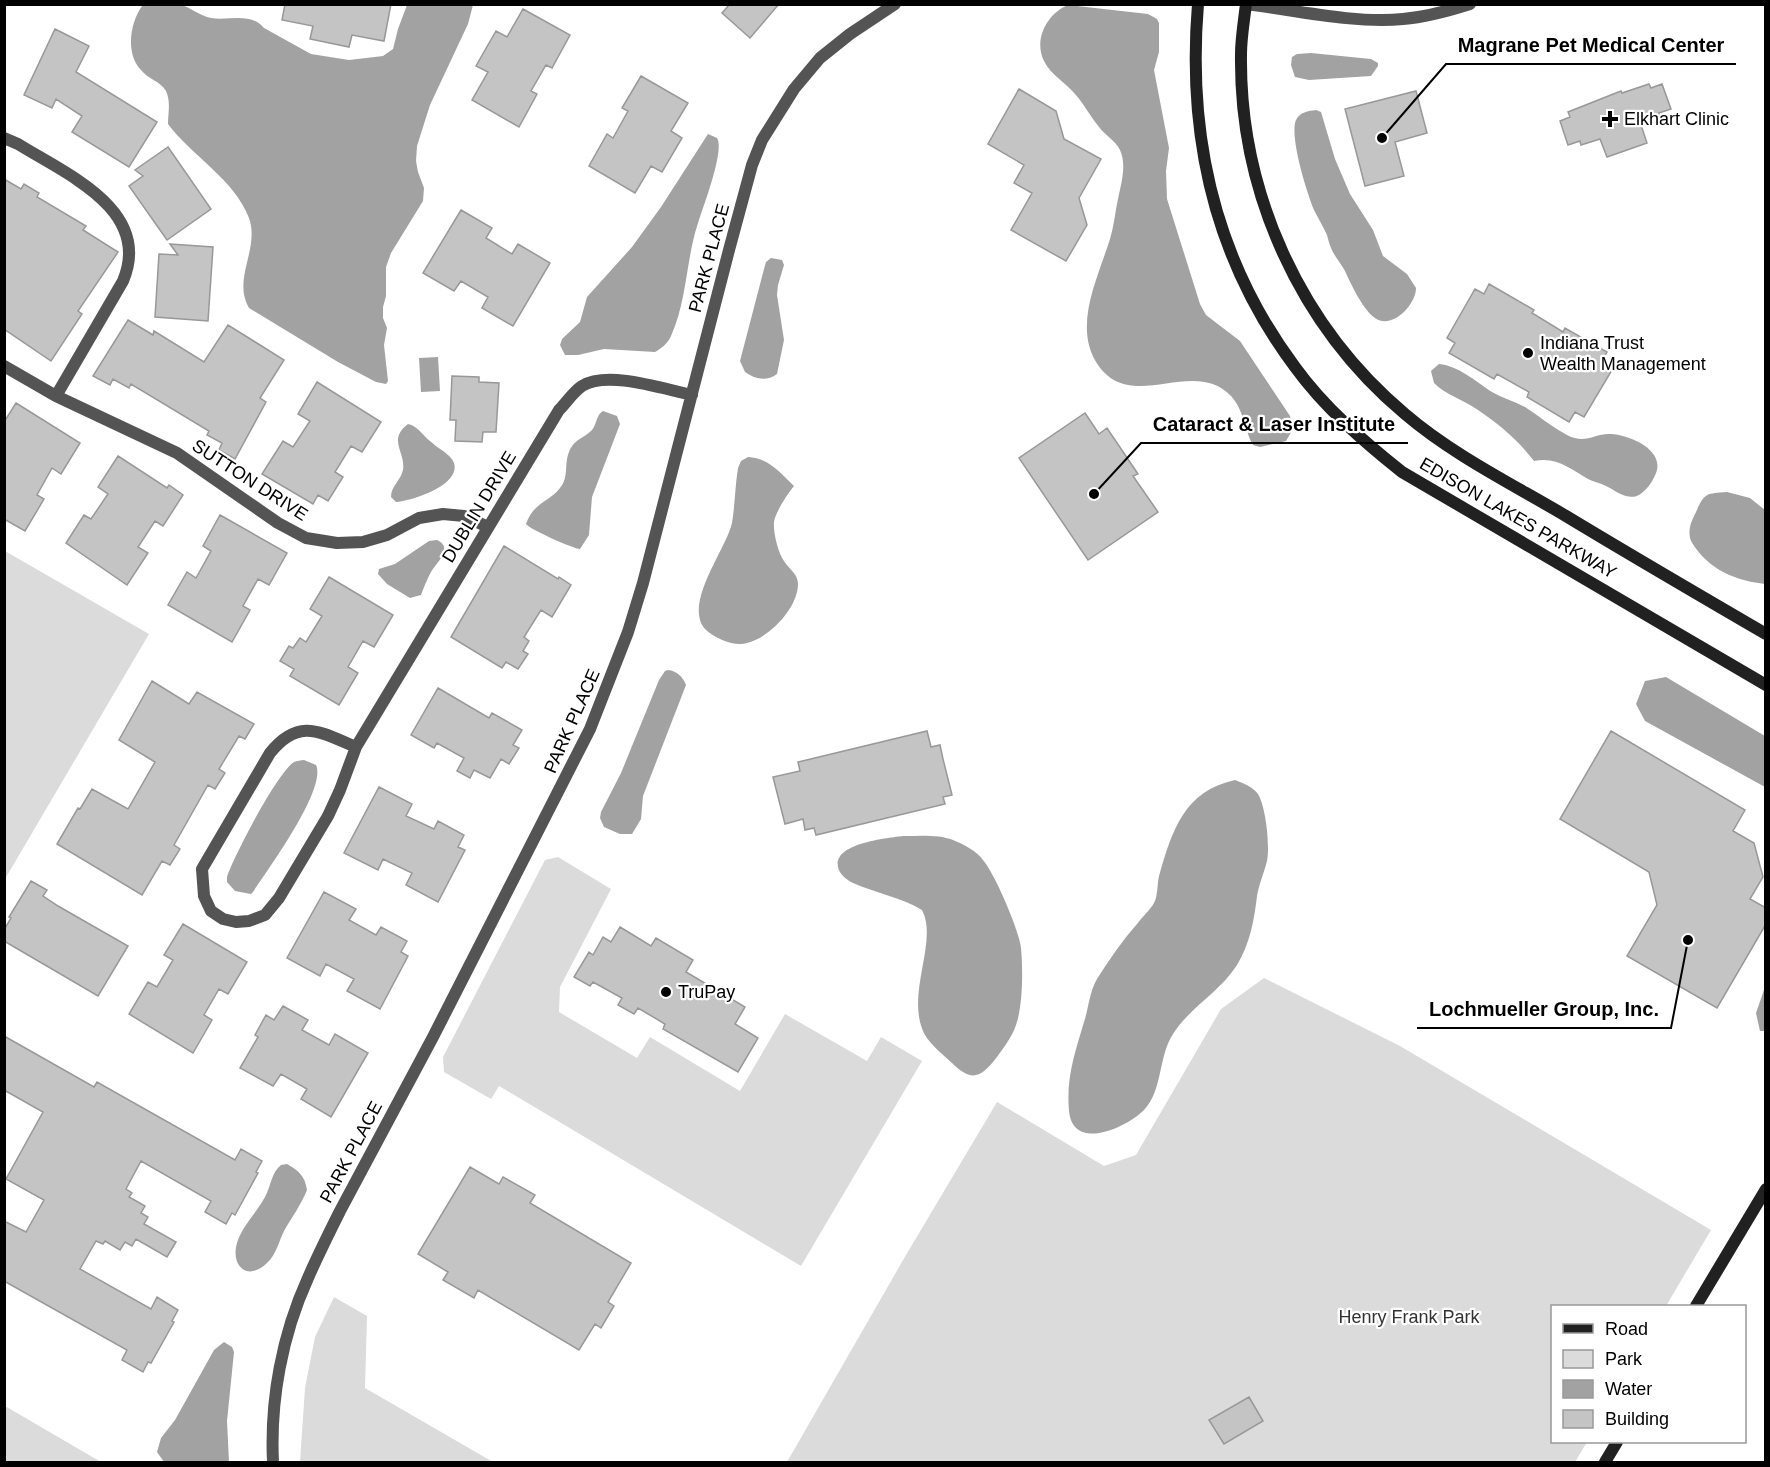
<svg xmlns="http://www.w3.org/2000/svg" width="1770" height="1467" font-family="Arial,sans-serif">
<style>
.green{fill:#dbdbdb}
.water{fill:#a2a2a2}
.building{fill:#c4c4c4;stroke:#989898;stroke-width:1.5}
.lines{fill:none;stroke-linecap:round;stroke-linejoin:round}
.street{stroke:#545454;stroke-width:12}
.secondary{stroke:#212121;stroke-width:12}
.poi-dot{fill:#000;stroke:#fff;stroke-width:2}
.labels{text-anchor:middle;stroke-width:4.5;stroke-linejoin:round;paint-order:stroke}
.poi-label{font-size:18px;fill:#000;stroke:#fff;text-anchor:start}
.street-label{font-size:18px;fill:#000;stroke:#fff}
.park-label{font-size:18px;fill:#323232;stroke:#fff}
.leader{fill:none;stroke:#000;stroke-width:2}
.callout-dot{fill:#000;stroke:#fff;stroke-width:2}
.callout-label{font-size:20px;text-anchor:middle;font-weight:bold;fill:#000;stroke:#fff;stroke-width:4.5;stroke-linejoin:round;paint-order:stroke}
</style>
<rect width="100%" height="100%" fill="#fff"/>
<!-- green -->
<path class="green" d="M5,551L149,634L5,879Z
M558,857L611,889L560,987L559,1012L637,1058L650,1037L740,1091L785,1014L867,1061L881,1037L922,1061L801,1266L499,1086L491,1099L444,1072L443,1057L545,860Z
M1264,978L1400,1046L1711,1230L1666,1306H1552V1442H1587L1575,1462H787L906,1255L997,1102L1104,1166L1136,1155L1221,1009Z
M334,1297L367,1316L365,1388L493,1462H300L305,1388L315,1337Z
M5,1406L101,1462H5Z"/>
<!-- water -->
<path class="water" d="M143,5C155,4 170,2 181,5C192,8 200,16 211,18C229,21 251,12 264,28L311,54L349,60L383,56L393,49L398,29L407,5H473L468,24L430,105L417,146L416,161L418,172L424,188L423,201L391,253L386,267V296L383,307V318L387,328L384,345L388,381L386,384L376,382L338,362L249,308C232,279 260,249 249,218C234,179 192,156 168,124C168,113 171,102 166,91C160,81 148,79 141,70C125,54 130,21 143,5Z
M1068,5L1148,14L1157,19L1159,23V52L1154,70L1169,148L1166,171L1167,199L1200,304L1206,315L1240,341L1290,416L1293,429L1286,441L1260,447L1253,445C1244,429 1244,410 1231,396C1193,356 1132,414 1098,365C1072,327 1098,278 1110,239C1114,226 1115,213 1118,199C1121,184 1127,165 1120,150C1116,141 1105,135 1099,127C1090,116 1084,104 1075,94C1065,82 1051,75 1044,61C1033,39 1048,13 1068,5Z
M1311,53L1371,59L1378,63V66L1371,76L1309,80L1295,77L1291,65L1292,57L1297,54Z
M1316,110L1321,112L1335,159L1350,194L1373,230L1383,256L1407,274L1416,288C1416,305 1392,330 1375,318C1363,310 1351,284 1345,271C1341,263 1334,256 1331,248C1329,243 1328,239 1327,235C1323,226 1318,218 1314,210C1307,193 1289,136 1296,120C1300,112 1308,111 1316,110Z
M708,134L717,138C725,150 703,207 698,223C686,259 687,301 671,336C668,343 662,348 655,352L604,349L578,355H565L560,345L562,339L580,322L587,297L632,247L661,207Z
M771,258L782,260L784,265L778,285L777,295L784,340L777,374C766,382 755,379 745,372L740,361L764,269L766,262Z
M438,357L440,391L421,392L419,358Z
M1439,364C1459,366 1475,381 1492,392C1502,398 1514,401 1525,407C1539,416 1552,427 1567,435C1586,445 1594,433 1611,434C1630,435 1665,450 1656,473C1653,481 1647,490 1639,495C1628,501 1616,491 1606,486C1600,483 1594,482 1588,479C1571,469 1556,456 1534,461C1518,440 1500,425 1478,410C1464,400 1446,395 1434,383L1431,371Z
M603,411L617,416L620,424L592,497L589,535L580,549C574,549 529,529 526,524C533,503 549,502 560,488C569,478 564,464 569,452C574,439 583,439 592,430C597,424 596,415 603,411Z
M408,424C418,426 422,435 430,441C437,448 451,454 454,463C461,485 412,501 396,502L391,497C391,486 401,480 403,470C406,452 387,440 408,424Z
M748,457C769,458 780,473 794,486C788,493 775,513 774,522C773,532 778,553 784,561C789,569 798,574 798,584C798,608 769,638 747,643C734,647 714,638 705,629C683,603 726,550 732,523C735,505 735,486 738,468L741,461Z
M1727,492L1750,498L1765,510V584C1739,581 1714,572 1697,550C1695,547 1691,542 1690,538C1688,528 1692,520 1696,512C1705,492 1706,494 1727,492Z
M437,540C454,548 437,562 431,572C427,579 424,587 421,595L410,598L387,584L378,574L379,569L395,564L429,541Z
M668,670C677,671 683,677 686,685L643,796L641,819L632,834H620L604,827L600,818L601,812L621,773L659,680L665,671Z
M1666,677L1765,736V787L1645,721L1636,704L1645,681Z
M304,760L316,765C327,789 268,869 253,892L251,894L235,891L227,882V877C234,856 277,773 294,762C297,761 301,760 304,760Z
M1235,780C1243,783 1253,787 1258,794C1266,807 1270,846 1267,861C1264,873 1259,884 1257,896C1254,921 1250,943 1237,965C1220,992 1190,1007 1173,1034C1158,1057 1163,1090 1144,1110C1126,1128 1073,1152 1069,1111C1066,1077 1075,1053 1084,1022C1089,1007 1089,993 1097,979C1109,960 1122,941 1137,924C1142,917 1150,910 1154,903C1158,895 1157,885 1159,876C1172,831 1184,791 1235,780Z
M903,836C919,836 938,834 953,840C963,844 977,851 983,860C995,874 1019,930 1021,948C1023,969 1023,1005 1016,1025C1012,1037 1004,1047 997,1057C980,1079 971,1082 951,1062C942,1054 931,1045 925,1035C904,996 939,942 922,910C901,897 875,893 853,883C847,880 839,874 838,867C833,843 888,838 903,836Z
M1765,987V1031H1760L1756,1013Z
M287,1164C299,1171 305,1176 307,1190C301,1205 292,1217 284,1231C279,1241 276,1255 267,1263C246,1283 229,1264 238,1240C244,1224 257,1212 265,1197C271,1186 271,1173 281,1165Z
M224,1342L232,1347L234,1352L227,1421L229,1462H164L157,1452L161,1438L175,1420L214,1350Z"/>
<!-- building -->
<path class="building" d="M285,4H391L384,41L352,35L349,47L310,39L313,26L282,20Z
M730,4H779L750,38L722,13Z
M523,9L570,35L552,68L546,65L531,91L537,94L519,127L472,100L488,72L476,66L496,31L507,37Z
M55,29L89,46L76,72L157,122L129,167L72,132L82,116L56,99L52,108L24,95Z
M641,76L688,103L671,131L682,138L662,172L651,166L635,193L589,166L607,134L613,138L628,111L622,108Z
M1649,84L1651,88L1662,84L1671,109L1659,113L1661,118L1641,125L1647,143L1607,157L1600,139L1581,145L1580,141L1568,145L1560,121L1570,117L1568,112L1621,91L1622,93Z
M1019,89L1056,111L1064,139L1101,159L1079,198L1087,225L1066,261L1011,230L1032,193L1014,183L1024,165L988,144Z
M1416,91L1427,133L1395,142L1404,176L1365,186L1345,109Z
M168,147L211,209L167,240L129,186L143,176L135,170Z
M4,179L21,189L24,184L39,193L37,197L86,226L83,230L118,252L78,311L82,314L51,361L4,329Z
M461,210L492,228L486,238L512,254L518,244L550,263L513,326L482,308L488,297L461,281L454,291L423,273Z
M170,244L213,247L208,321L155,317L159,254L178,255Z
M1489,284L1534,310L1532,313L1563,332L1565,328L1607,352L1601,363L1612,370L1584,417L1575,412L1569,422L1527,397L1529,392L1497,374L1494,379L1449,353L1455,343L1447,338L1475,289L1484,294Z
M128,320L153,335L154,331L204,362L228,325L284,360L260,398L266,402L235,459L219,450L222,443L207,435L209,431L131,384L129,388L113,379L110,385L93,376Z
M452,376L479,377V382L499,383L496,432H483L482,442L455,441L456,420H450Z
M317,382L381,422L362,452L351,446L335,472L343,477L328,501L318,495L313,504L262,474L283,441L293,447L310,421L298,414Z
M16,403L80,443L61,474L52,468L37,495L44,499L25,531L4,519V422Z
M1085,413L1099,434L1107,428L1138,474L1133,476L1158,512L1088,560L1019,458Z
M118,456L167,488L169,485L183,495L163,526L155,521L138,547L148,553L127,585L66,543L84,515L91,519L108,494L98,487Z
M220,515L287,553L269,585L258,579L243,606L250,610L232,642L168,605L187,572L196,578L211,551L203,546Z
M504,546L558,579L559,577L571,585L552,617L541,610L524,637L529,641L523,651L528,654L518,669L506,662L502,668L451,637Z
M329,577L393,615L374,647L363,641L348,667L358,673L339,705L290,676L294,669L280,661L289,646L293,648L300,638L306,642L322,616L310,609Z
M152,681L189,704L197,692L254,724L245,739L239,736L219,769L225,773L215,789L208,785L174,845L180,849L170,865L162,861L142,895L57,844L78,808L80,809L92,789L128,809L155,762L119,740Z
M438,688L489,718L492,713L522,730L513,745L519,748L509,764L501,759L490,778L474,770L470,778L457,771L464,758L437,743L434,748L411,735Z
M927,731L931,747L940,745L943,759L952,795L943,797L945,804L816,835L814,828L805,830L803,819L785,824L773,777L800,771L798,762Z
M1611,731L1745,810L1733,831L1754,843L1763,877L1750,899L1766,908V924L1717,1008L1627,956L1657,905L1649,872L1560,819Z
M379,787L412,804L406,816L434,829L438,821L464,835L458,847L465,850L438,902L406,885L412,873L383,859L378,870L344,853Z
M31,881L47,890L43,896L58,906L128,946L98,996L4,941V930L11,918L9,917Z
M324,892L356,909L349,920L376,935L381,927L407,941L401,952L408,956L380,1009L347,991L354,979L326,964L320,976L287,958Z
M183,924L247,962L228,994L219,989L204,1015L212,1020L193,1053L129,1014L148,982L157,987L173,960L164,955Z
M620,927L651,946L656,938L693,960L686,972L745,1007L735,1024L758,1038L738,1072L663,1029L665,1024L638,1008L634,1014L618,1005L622,998L593,982L590,986L574,977L589,952L593,955L603,937L611,942Z
M283,1006L308,1020L302,1030L329,1045L335,1034L368,1053L331,1117L301,1099L307,1089L281,1074L273,1086L240,1068L258,1037L255,1035L266,1015L274,1020Z
M4,1036L94,1087L97,1082L235,1160L241,1149L262,1161L256,1172L258,1173L235,1215L232,1213L226,1224L205,1212L211,1201L141,1161L126,1189L132,1193L129,1197L145,1206L141,1213L148,1217L144,1224L176,1242L167,1257L136,1239L132,1246L125,1242L120,1250L105,1241L103,1244L96,1241L80,1269L151,1309L157,1297L178,1310L172,1321L174,1322L151,1363L148,1362L143,1372L122,1360L127,1350L4,1281V1221L26,1232L44,1200L6,1179L43,1112L4,1090Z
M470,1167L499,1184L503,1177L535,1195L530,1203L631,1263L608,1302L614,1306L601,1328L595,1324L579,1350L478,1290L474,1298L443,1280L448,1272L418,1254Z
M1249,1397L1263,1421L1224,1444L1209,1420Z"/>
<g class="lines">
<!-- street -->
<path class="street" d="M1246,4C1294,10 1356,24 1403,19C1426,17 1448,11 1470,4
M4,138L18,144C66,174 153,210 123,281L56,396
M4,366L56,396L177,453L278,523L306,538L337,543L363,542L387,535L419,518L443,514L464,516L488,527
M356,747C320,732 299,717 270,753L202,869L204,896L211,911L223,919L236,922L249,921L265,915L279,898L328,816L340,790L356,747L559,410C566,403 573,392 582,386C608,370 663,389 692,395
M273,1462C270,1400 282,1335 308,1278C318,1255 329,1233 340,1211L433,1037L590,729L628,632L643,583L729,250L752,165L762,140L794,89L820,58L850,34L895,4"/>
<!-- secondary -->
<path class="secondary" d="M1198,4C1187,136 1215,260 1295,367C1324,407 1363,441 1402,472L1766,685
M1246,4C1244,21 1241,38 1241,54C1239,192 1300,326 1405,414C1453,455 1512,484 1566,516C1632,556 1699,595 1766,634
M1696,1306L1766,1189
M1605,1462L1617,1442"/>
</g>
<!-- markers -->
<g class="poi-dot">
<path d="M1607 110h6v6h6v6h-6v6h-6v-6h-6v-6h6z"/>
<circle cx="1528" cy="353" r="6"/>
<circle cx="666" cy="992" r="6"/>
</g>
<g class="labels">
<!-- poi labels -->
<g class="poi-label">
<text x="1624" y="125">Elkhart Clinic</text>
<text x="1540" y="349">Indiana Trust<tspan x="1540" dy="21">Wealth Management</tspan></text>
<text x="678" y="998">TruPay</text>
</g>
<!-- street labels -->
<g class="street-label">
<text transform="translate(709 258) rotate(-75)" y="6">PARK PLACE</text>
<text transform="translate(250 480) rotate(33)" y="6">SUTTON DRIVE</text>
<text transform="translate(479 507) rotate(-59)" y="6">DUBLIN DRIVE</text>
<text transform="translate(1518 518) rotate(30)" y="6">EDISON LAKES PARKWAY</text>
<text transform="translate(572 721) rotate(-66)" y="6">PARK PLACE</text>
<text transform="translate(351 1152) rotate(-62)" y="6">PARK PLACE</text>
</g>
<!-- park labels -->
<g class="park-label">
<text x="1409" y="1323">Henry Frank Park</text>
</g>
</g>
<!-- callouts -->
<path class="leader" d="M1382 138L1446 64H1736M1094 494L1141 443H1408M1688 940L1671 1028H1417"/>
<g class="callout-dot">
<circle cx="1382" cy="138" r="6"/>
<circle cx="1094" cy="494" r="6"/>
<circle cx="1688" cy="940" r="6"/>
</g>
<g class="callout-label">
<text x="1591" y="52">Magrane Pet Medical Center</text>
<text x="1274" y="431">Cataract &amp; Laser Institute</text>
<text x="1544" y="1016">Lochmueller Group, Inc.</text>
</g>
<!-- border -->
<rect width="1770" height="1467" fill="none" stroke="#000000" stroke-width="12"/>
<!-- legend -->
<rect x="1551" y="1305" width="195" height="138" fill="#ffffff" stroke="#999999" stroke-width="1.5"/>
<rect x="1563" y="1324" width="30" height="9" fill="#212121" stroke="#999999" stroke-width="1.5"/>
<text x="1605" y="1335" font-size="18" fill="#000000">Road</text>
<rect x="1563" y="1350" width="30" height="18" fill="#dbdbdb" stroke="#999999" stroke-width="1.5"/>
<text x="1605" y="1365" font-size="18" fill="#000000">Park</text>
<rect x="1563" y="1380" width="30" height="18" fill="#a2a2a2" stroke="#999999" stroke-width="1.5"/>
<text x="1605" y="1395" font-size="18" fill="#000000">Water</text>
<rect x="1563" y="1410" width="30" height="18" fill="#c4c4c4" stroke="#999999" stroke-width="1.5"/>
<text x="1605" y="1425" font-size="18" fill="#000000">Building</text>
</svg>
